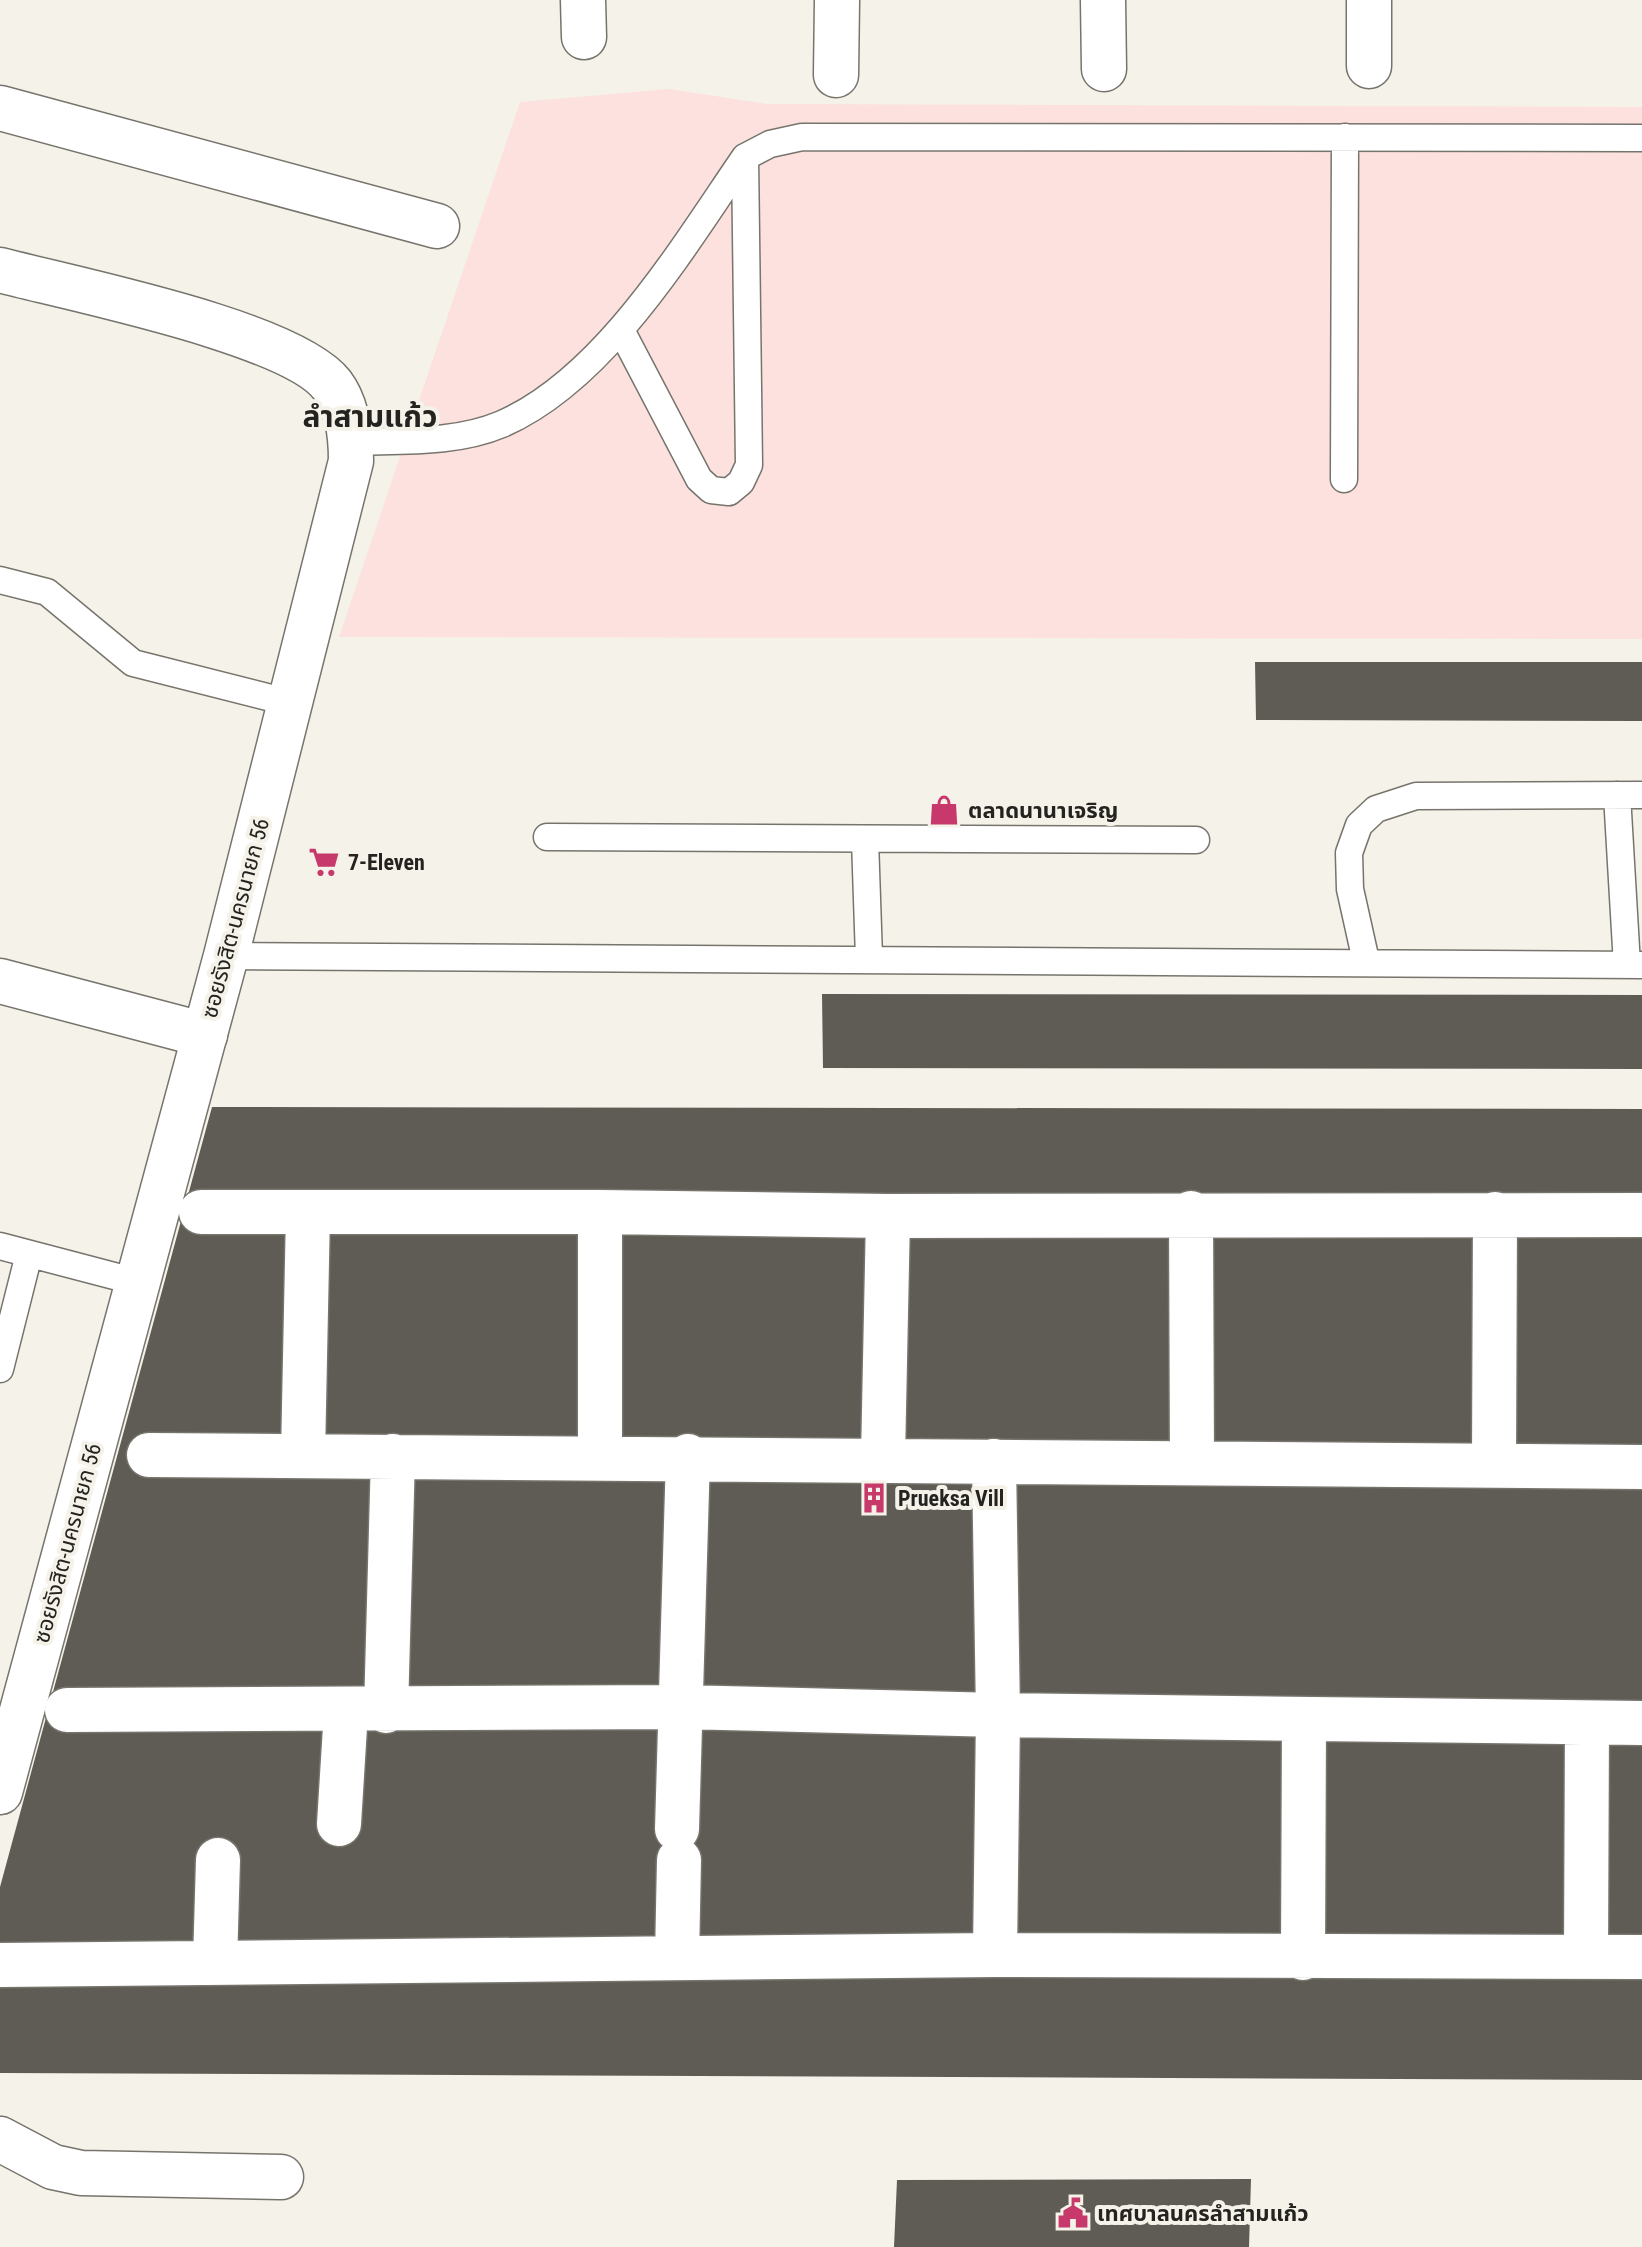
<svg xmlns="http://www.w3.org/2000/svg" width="1642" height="2247" font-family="'Roboto Condensed','Noto Sans Thai',sans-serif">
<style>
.industrial{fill:#fce1de}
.building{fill:#5f5c55}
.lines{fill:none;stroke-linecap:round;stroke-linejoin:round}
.lane-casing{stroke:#76746c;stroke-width:29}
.street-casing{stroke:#76746c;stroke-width:47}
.secondary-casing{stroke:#76746c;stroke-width:47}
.lane{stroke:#fff;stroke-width:26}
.street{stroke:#fff;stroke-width:44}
.secondary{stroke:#fff;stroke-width:44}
.labels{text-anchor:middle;stroke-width:8;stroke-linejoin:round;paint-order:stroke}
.poi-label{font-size:22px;font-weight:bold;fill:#242320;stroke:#f5f2e9;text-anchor:start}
.street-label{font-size:22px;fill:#242320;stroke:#f5f2e9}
.district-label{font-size:30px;font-weight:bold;fill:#242320;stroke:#f5f2e9}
</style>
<rect width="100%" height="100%" fill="#f5f2e9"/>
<!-- industrial -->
<path class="industrial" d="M669,89L767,104L1642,107V639L339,637L520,102Z"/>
<!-- building -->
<path class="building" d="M1255,662H1642V721L1256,720Z
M822,994L1642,995V1069L823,1068Z
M212,1107L1642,1109V2080L0,2073V1887Z
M1251,2179L1249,2247H894L897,2180Z"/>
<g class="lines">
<!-- lane casing -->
<g class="lane-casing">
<path id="lane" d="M621,330L699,479L711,490L729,492L741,482L749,465L745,157
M351,442C400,440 455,444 502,424C605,379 683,247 745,157L770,144L802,137L1642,138
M1344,479L1345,137
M0,580L47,592L133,663L291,703
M1617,795L1627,965
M547,837L1196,840
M865,840L869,958
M226,956L1642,965
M1366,961L1350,889L1349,853L1359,825L1376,809L1416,796L1642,795
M0,1246L137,1282
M0,1369L29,1254"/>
</g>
<!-- street casing -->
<g class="street-casing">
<path id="street" d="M583,0L584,37
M1103,0L1104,69
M1369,0V66
M836,75L837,0
M0,108L437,226
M0,981L205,1035
M201,1212H600L888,1216L1642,1215
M1191,1213L1192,1462
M149,1455L1642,1467
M303,1455L308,1213
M600,1457V1212
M883,1458L888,1216
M994,1461L998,1715L995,1955
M1494,1464L1495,1214
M67,1710L681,1707L998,1715L1642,1723
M386,1711L393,1456
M339,1824L346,1711
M677,1829L688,1456
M1586,1956L1587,1723
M677,1958L679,1860
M1303,1958L1304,1720
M215,1963L218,1860
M0,1965L995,1955L1642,1957
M0,2139L53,2167L81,2173L281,2177"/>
</g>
<!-- secondary casing -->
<g class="secondary-casing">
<path id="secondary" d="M0,270C71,289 291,332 332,385C348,406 351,436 351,461L226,956L0,1792"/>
</g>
<!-- lane -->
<use href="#lane" class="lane"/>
<!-- street -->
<use href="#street" class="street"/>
<!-- secondary -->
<use href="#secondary" class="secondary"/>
</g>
<!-- icons -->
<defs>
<g id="shop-bare" transform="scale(2.4)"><path d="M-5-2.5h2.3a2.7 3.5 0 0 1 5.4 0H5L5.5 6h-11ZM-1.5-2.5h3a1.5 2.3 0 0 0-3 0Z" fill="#c6396a" stroke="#f5f2e9" stroke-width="2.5" paint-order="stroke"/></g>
<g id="supermarket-bare" transform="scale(2.4)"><path d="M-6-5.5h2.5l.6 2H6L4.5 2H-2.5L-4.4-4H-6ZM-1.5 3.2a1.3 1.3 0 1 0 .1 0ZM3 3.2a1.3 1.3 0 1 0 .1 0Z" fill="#c6396a" stroke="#f5f2e9" stroke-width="2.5" paint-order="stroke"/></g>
<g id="building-bare" transform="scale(2.4)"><path d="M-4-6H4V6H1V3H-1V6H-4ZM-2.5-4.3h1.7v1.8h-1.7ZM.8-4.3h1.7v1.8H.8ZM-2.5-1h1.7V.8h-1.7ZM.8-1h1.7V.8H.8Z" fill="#c6396a" stroke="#f5f2e9" stroke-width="2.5" paint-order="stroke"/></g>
<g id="civic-bare" transform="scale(2.4)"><path d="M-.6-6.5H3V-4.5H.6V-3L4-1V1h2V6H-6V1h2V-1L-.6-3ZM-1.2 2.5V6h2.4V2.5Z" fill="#c6396a" stroke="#f5f2e9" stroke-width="2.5" paint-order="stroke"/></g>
</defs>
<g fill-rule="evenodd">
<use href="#shop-bare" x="944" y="810"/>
<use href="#supermarket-bare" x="324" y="862"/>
<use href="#building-bare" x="874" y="1498"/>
<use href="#civic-bare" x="1073" y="2213"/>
</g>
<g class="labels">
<!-- poi labels -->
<g class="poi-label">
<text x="968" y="818">ตลาดนานาเจริญ</text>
<text x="348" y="870">7-Eleven</text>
<text x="898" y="1506">Prueksa Vill</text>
<text x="1097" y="2221">เทศบาลนครลำสามแก้ว</text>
</g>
<!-- street labels -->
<g class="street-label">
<text transform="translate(235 918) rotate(-75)" y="8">ซอยรังสิต-นครนายก 56</text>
<text transform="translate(67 1543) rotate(-75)" y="8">ซอยรังสิต-นครนายก 56</text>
</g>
<!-- district labels -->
<g class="district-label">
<text x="370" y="427">ลำสามแก้ว</text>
</g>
</g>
</svg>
